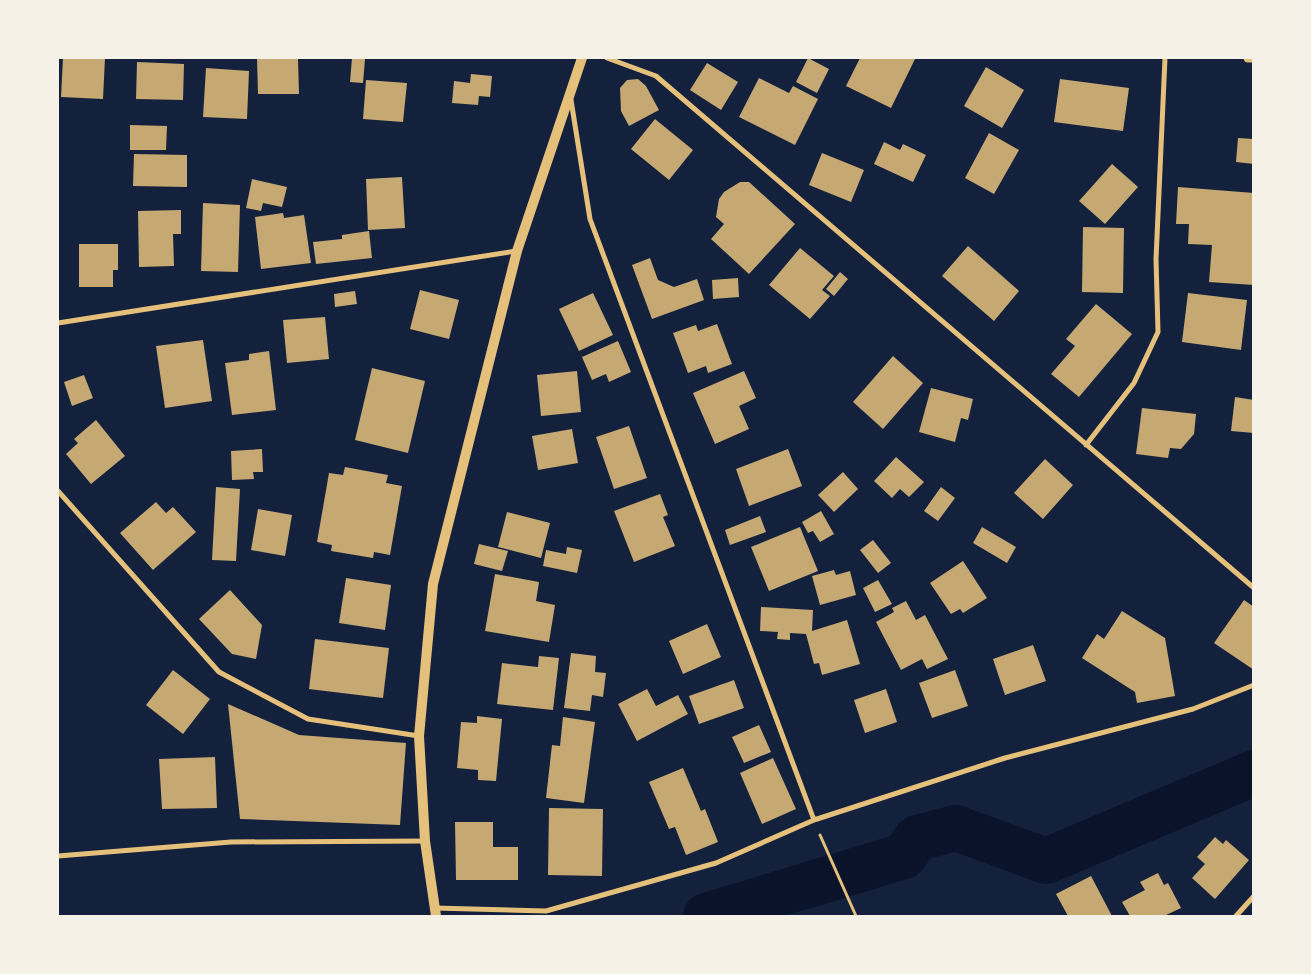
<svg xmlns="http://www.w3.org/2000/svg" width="1311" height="974" font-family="'Roboto Serif',serif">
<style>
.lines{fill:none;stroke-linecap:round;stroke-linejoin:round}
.river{stroke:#0b132b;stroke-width:46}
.building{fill:#c6a872}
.path{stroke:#e5c07b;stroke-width:3}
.minor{stroke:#e5c07b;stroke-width:5}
.tertiary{stroke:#e5c07b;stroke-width:9}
.secondary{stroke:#e5c07b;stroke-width:10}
</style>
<rect width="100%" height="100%" fill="#14213d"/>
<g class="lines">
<!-- river -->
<path class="river" d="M706,916L904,856L917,838L956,828L1046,861L1254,773"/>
</g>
<!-- building -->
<path class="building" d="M63,58H105L103,99L61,97Z
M298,58L299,94H258L257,59Z
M352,58L365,59L363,83L350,82Z
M808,58L829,69L817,93L796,82Z
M860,58L915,59L891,108L846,86Z
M137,62L184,64L183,100L136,99Z
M707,63L738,82L721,110L690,90Z
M986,67L1024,90L1002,128L964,106Z
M206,68L249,71L247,119L203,117Z
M471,74L492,76L490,97L479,96L478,105L452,103L454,81L470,83Z
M759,78L789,93L793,86L818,99L795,145L739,117Z
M638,79L646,86L659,110L629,126L621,111L620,88L627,80Z
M1060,79L1129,88L1123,131L1054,122Z
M366,80L407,83L403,122L363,119Z
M655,119L693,150L669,180L631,149Z
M130,125L167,126L166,150H130Z
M989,133L1019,150L994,194L965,178Z
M1238,138L1254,139V164L1236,162Z
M884,142L900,150L903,144L926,155L913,182L874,164Z
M822,153L864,170L851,202L809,185Z
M134,154L187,155V187L133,186Z
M1112,164L1138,187L1105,224L1079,201Z
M402,177L405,228L368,230L366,179Z
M252,179L287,187L282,207L263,203L261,211L246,208Z
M740,182H749L795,224L749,274L711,239L724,224L716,217L719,199L724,192Z
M1178,187L1254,193V285L1209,282L1212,245L1188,244L1189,224H1176Z
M203,203L240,205L238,272L201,271Z
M181,210V234H173L174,266L139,267L138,211Z
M283,213L284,218L304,215L311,263L261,269L255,217Z
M1083,227L1124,228L1123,293L1082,292Z
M369,231L372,258L316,264L313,242L342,239V235Z
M79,244H118V270H113V287H79Z
M968,246L1019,291L994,321L942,276Z
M800,248L834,276L822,290L830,296L810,319L769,285Z
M650,258L658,280L674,287L697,279L704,300L652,319L632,265Z
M840,272L848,279L834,296L826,289Z
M738,278L739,297L713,299L712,280Z
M420,290L459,300L449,339L410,329Z
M355,291L357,304L335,307L334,294Z
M593,293L613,335L579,351L559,309Z
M1188,293L1247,300L1241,350L1182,342Z
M1096,304L1132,334L1079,397L1051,374L1075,346L1066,339Z
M325,317L329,359L287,363L283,320Z
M717,324L732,364L708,373L706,366L688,373L673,333L696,325L698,331Z
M203,340L212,401L165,408L156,346Z
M618,341L631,372L609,382L606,374L592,380L582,357Z
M269,351L276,410L232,415L225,363L249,360V354Z
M893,356L923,383L883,429L853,402Z
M372,368L425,381L408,453L355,440Z
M577,371L581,412L541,416L537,375Z
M744,371L756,398L739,406L749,429L715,444L693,393Z
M84,375L93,398L72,406L64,382Z
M931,388L973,399L968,420L961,418L955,442L919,432Z
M1235,397L1254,400V433L1231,431Z
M1142,408L1196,414L1194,434L1181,449L1170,448L1168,458L1136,454Z
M96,420L125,456L91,484L66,454L78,443L74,439Z
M629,426L647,478L614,489L596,437Z
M572,429L578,463L538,470L532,436Z
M262,449L263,472H253L254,479L232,480L231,451Z
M788,449L802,486L749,506L736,469Z
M896,457L924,482L909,497L900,489L892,498L874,481Z
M1045,459L1073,485L1043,519L1014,493Z
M345,467L388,475L386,483L402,486L390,555L374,552L373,558L331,551L332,545L317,542L329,473L343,475Z
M843,472L858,489L834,512L818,495Z
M216,487L240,489L236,561L212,560Z
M941,487L955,498L938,521L924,511Z
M660,494L668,515L663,517L675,546L634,562L614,511Z
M156,502L166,513L173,507L196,532L153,570L120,533Z
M258,509L292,515L285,556L251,550Z
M821,511L834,534L820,542L813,531L808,533L802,522Z
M507,512L550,523L541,558L498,547Z
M760,516L766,532L730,545L725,530Z
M800,527L818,571L769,591L751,547Z
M982,527L1016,547L1007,563L973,543Z
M873,540L891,563L878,573L860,550Z
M479,544L508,551L502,571L474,564Z
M567,547L582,550L577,573L543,566L546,550L566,554Z
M963,561L987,598L963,613L960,609L951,614L930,583Z
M834,570L836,575L850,571L856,595L820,605L812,576Z
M495,574L539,582L536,601L555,605L549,642L485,631Z
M346,578L391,585L385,630L339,623Z
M878,580L892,604L875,612L863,588Z
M230,590L262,625L256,659L232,654L199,619Z
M1244,600L1254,607V670L1214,643Z
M906,601L916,620L925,615L948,659L927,669L922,659L901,670L876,622L894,612L892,608Z
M761,607L813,610L812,631L847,620L860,664L822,675L819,663L814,664L806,634L790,633V640L777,639L778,632L760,631Z
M1122,611L1165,638L1175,696L1137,703L1135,692L1082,658L1097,634L1104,639Z
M707,624L721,657L683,674L669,641Z
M315,639L389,648L383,698L309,689Z
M1033,645L1046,681L1005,695L993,659Z
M571,653L596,656L595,672L606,673L603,697L592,695L590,711L564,708Z
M539,656L559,658L553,710L497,704L502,663L538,667Z
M173,670L210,699L183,734L146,705Z
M955,670L968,706L932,718L919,683Z
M734,680L744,708L699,724L689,696Z
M647,689L656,706L678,695L688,714L637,741L618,704Z
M886,689L897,722L865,733L854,700Z
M228,704L299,735L406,743L400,825L240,819Z
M477,716L502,719L496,781L478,780V770L457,768L461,722L477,723Z
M563,717L595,722L584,803L546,798L552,745L560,746Z
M759,725L771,752L744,763L732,737Z
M215,757L217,808L162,809L159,759Z
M773,758L796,809L762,824L740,773Z
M683,768L701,811L705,809L718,842L686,855L675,827L669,829L649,782Z
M549,808L603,809L602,876L548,875Z
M455,822H493V847H518V880H456Z
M1215,837L1223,844L1226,840L1249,860L1215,899L1192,878L1205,864L1197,857Z
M1158,873L1164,885L1168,883L1181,908L1164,916H1130L1122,902L1145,890L1140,882Z
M1091,876L1112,916H1068L1056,894Z"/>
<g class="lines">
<!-- path -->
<path class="path" d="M820,835L856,916"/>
<!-- minor -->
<path class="minor" d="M607,58L656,76L1254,588
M571,100L590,219L814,820
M58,323L516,251
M1086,445L1134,383L1158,332L1156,259L1165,58
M58,491L219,672L308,719L419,736
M58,856L231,842L425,841
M434,908L546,911L716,863L814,820L1005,758L1193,709L1254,685
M1236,916L1254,896"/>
<!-- tertiary -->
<path class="tertiary" d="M1248,58H1254"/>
<!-- secondary -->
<path class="secondary" d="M436,916L425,841L419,736L433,584L517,251L582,58"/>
</g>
<!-- border -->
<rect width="1311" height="974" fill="none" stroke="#f6f1e7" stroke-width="118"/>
</svg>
